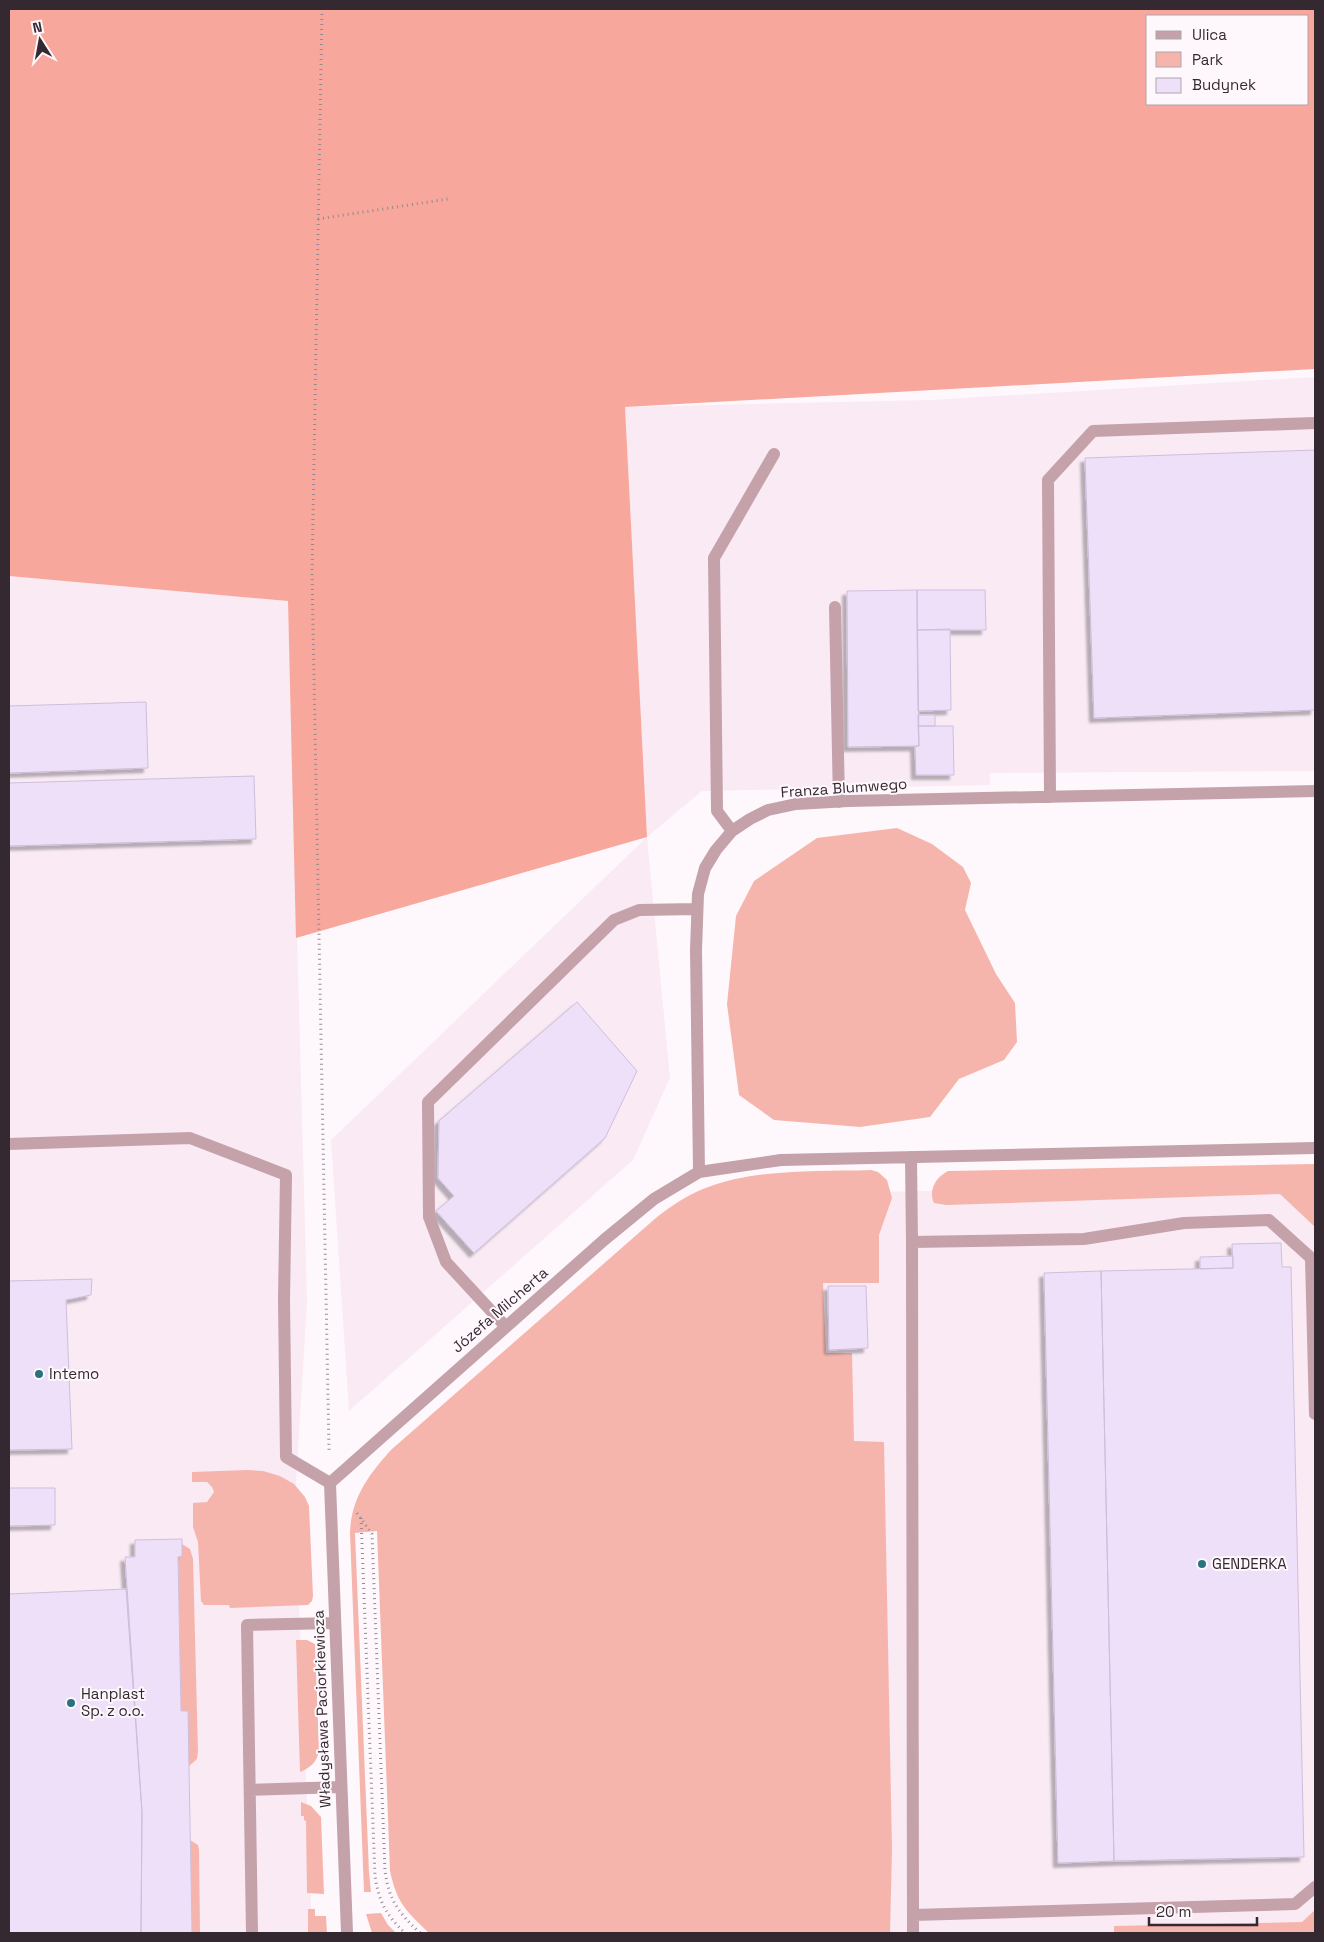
<svg xmlns="http://www.w3.org/2000/svg" width="1324" height="1942" font-family="'Space Grotesk',sans-serif">
<style>
.built{fill:#f9eaf4}
.green{fill:#f6b5ac}
.forest{fill:#f8a79c;fill-rule:evenodd}
.building{fill:#efe0fa;stroke:#cfbedb;filter:url(#shadow)}
.lines{fill:none;stroke-linecap:round;stroke-linejoin:round}
.path{stroke:#938a91;stroke-width:3;stroke-dasharray:1 4;stroke-linecap:butt}
.minor{stroke:#c5a1aa;stroke-width:12}
.poi-dot{fill:#2a727d;stroke:#fef8fd;stroke-width:2}
.labels{text-anchor:middle;stroke-width:4;stroke-linejoin:round;paint-order:stroke}
.street-label{font-size:15px;fill:#342931;stroke:#fef8fd}
.poi-label{font-size:15px;fill:#342931;stroke:#fef8fd;text-anchor:start}
</style>
<defs>
<filter id="shadow"><feDropShadow dx="-4.5" dy="4.5" stdDeviation="1" flood-color="#0004"/></filter>
</defs>
<rect width="100%" height="100%" fill="#fef8fd"/>
<!-- built -->
<path class="built" d="M1315,377V771L990,773V785L702,791L647,837L670,1078L633,1160L349,1411L331,1140L647,837L625,407L931,400Z
M9,576L288,601L307,1302L295,1499L312,1933H9Z
M1295,1184L1315,1208V1933H444L766,1194Z"/>
<!-- green -->
<path class="green" d="M897,828L932,844L963,867L971,883L965,910L996,974L1015,1003L1017,1042L1004,1060L959,1079L930,1117L860,1127L774,1120L739,1095L727,1004L736,916L754,881L817,838Z
M1315,1164V1227L1280,1194L946,1205L934,1203C928,1190 936,1177 948,1171Z
M871,1170L878,1172L887,1180L892,1198L879,1235V1283H823L826,1353H852L854,1441L884,1442L892,1849L890,1933H429C406,1911 397,1903 390,1871L377,1531L355,1533L369,1872L371,1892H364L350,1533C351,1498 369,1474 392,1449L657,1217C671,1206 686,1196 703,1189C755,1168 815,1172 871,1170Z
M247,1470L263,1471L280,1476L294,1484L305,1497L309,1506L313,1596L312,1601L308,1605L230,1608L229,1605H204L201,1601L198,1542L193,1527V1503L207,1502L214,1492L212,1487L207,1482H192V1472Z
M182,1544L190,1549L193,1559L198,1752L197,1759L189,1766L181,1711L178,1557L182,1556Z
M296,1640H307L315,1644L319,1751C317,1762 310,1768 300,1772Z
M301,1802L311,1806L321,1817L324,1894L307,1893L306,1821L304,1820V1816H301Z
M190,1840L198,1845L199,1850L200,1933H192Z
M308,1909H315V1916H326L327,1933H308Z
M1315,1910V1933H1114V1926L1302,1922Z
M381,1913L388,1925L396,1933H372L366,1914Z"/>
<!-- forest -->
<path class="forest" d="M9,9H1315V369L625,407L647,837L296,938L288,601L9,576ZM1148,16H1308V104H1148Z"/>
<!-- building -->
<path class="building" d="M1315,450V710L1094,718L1085,458Z
M917,590H985L986,630H917Z
M917,590L919,746L848,747L847,591Z
M950,629L951,710L918,711L917,630Z
M146,702L148,768L9,773V706Z
M918,715H935V726H918Z
M918,726H953L954,775H916L915,746H919Z
M254,776L256,839L9,846V783Z
M577,1002L637,1071L605,1138L474,1253L436,1211L454,1196L438,1178L439,1121Z
M1281,1243L1282,1267H1291L1304,1857L1114,1861L1101,1271L1233,1268L1232,1244Z
M1233,1256V1268L1200,1269V1257Z
M1101,1271L1114,1861L1058,1863L1044,1273Z
M92,1279L91,1295L66,1300L72,1449L9,1450V1281Z
M828,1286H866L868,1348L829,1350Z
M9,1488H55V1525L9,1526Z
M182,1539V1556L178,1557L181,1711H188L192,1933H141L142,1812L125,1557H135V1540Z
M126,1589L142,1812L141,1933H9V1594Z"/>
<g class="lines">
<!-- path -->
<path class="path" d="M322,9L312,573L329,1450
M318,219L448,199
M357,1513L372,1534L385,1871C389,1901 399,1913 420,1933
M361,1518L375,1876C379,1902 386,1915 405,1933"/>
<!-- minor -->
<path class="minor" d="M835,607L839,802
M1050,797L1048,480L1093,431L1315,423
M732,831L717,811L714,558L774,454
M9,1144L190,1138L286,1175L284,1300L286,1457L330,1483
M911,1157L912,1242
M699,1172L696,950L698,894L705,868L716,850L732,831L750,819L768,810L796,804L848,801L1315,791
M506,1327L446,1262L429,1217L428,1102L614,920L639,910L697,909
M330,1483L604,1240L654,1199L699,1172L781,1160L1315,1148
M330,1483L347,1933
M250,1790L341,1787
M913,1915L1295,1904L1315,1887
M252,1933L247,1625L335,1623
M913,1933L912,1242L1084,1239L1184,1223L1269,1220L1311,1258L1315,1414"/>
</g>
<!-- markers -->
<g class="poi-dot">
<circle cx="39" cy="1374" r="5"/>
<circle cx="1202" cy="1564" r="5"/>
<circle cx="71" cy="1703" r="5"/>
</g>
<g class="labels">
<!-- street labels -->
<g class="street-label">
<text transform="translate(844 788) rotate(-4)" y="5">Franza Blumwego</text>
<text transform="translate(500 1310) rotate(-41)" y="5">Józefa Milcherta</text>
<text transform="translate(322 1709) rotate(-92)" y="5">Władysława Paciorkiewicza</text>
</g>
<!-- poi labels -->
<g class="poi-label">
<text x="49" y="1379">Intemo</text>
<text x="1212" y="1569">GENDERKA</text>
<text x="81" y="1699">Hanplast<tspan x="81" dy="17">Sp. z o.o.</tspan></text>
</g>
</g>
<!-- border -->
<rect width="1324" height="1942" fill="none" stroke="#342931" stroke-width="20"/>
<!-- legend -->
<rect x="1146" y="15" width="162" height="90" fill="#fef8fd" stroke="#ada5ab"/>
<rect x="1156" y="31" width="25" height="8" fill="#c5a1aa" stroke="#ada5ab"/>
<text x="1192" y="40" font-size="15" fill="#342931">Ulica</text>
<rect x="1156" y="52" width="25" height="15" fill="#f6b5ac" stroke="#ada5ab"/>
<text x="1192" y="65" font-size="15" fill="#342931">Park</text>
<rect x="1156" y="78" width="25" height="15" fill="#efe0fa" stroke="#ada5ab"/>
<text x="1192" y="90" font-size="15" fill="#342931">Budynek</text>
<!-- north arrow -->
<g transform="translate(40 40) rotate(349)" stroke="#fef8fd" stroke-width="4" paint-order="stroke">
<path d="M0-4L9 19L0 12L-9 19Z" fill="#342931"/>
<text y="-8" font-size="14" font-weight="bold" text-anchor="middle" fill="#342931">N</text>
</g>
<!-- scale -->
<path d="M1149 1917v8h108v-8" fill="none" stroke="#342931" stroke-width="2.5"/>
<text x="1156" y="1917" font-size="15" fill="#342931" stroke="#fef8fd" stroke-width="4" paint-order="stroke">20 m</text>
</svg>
